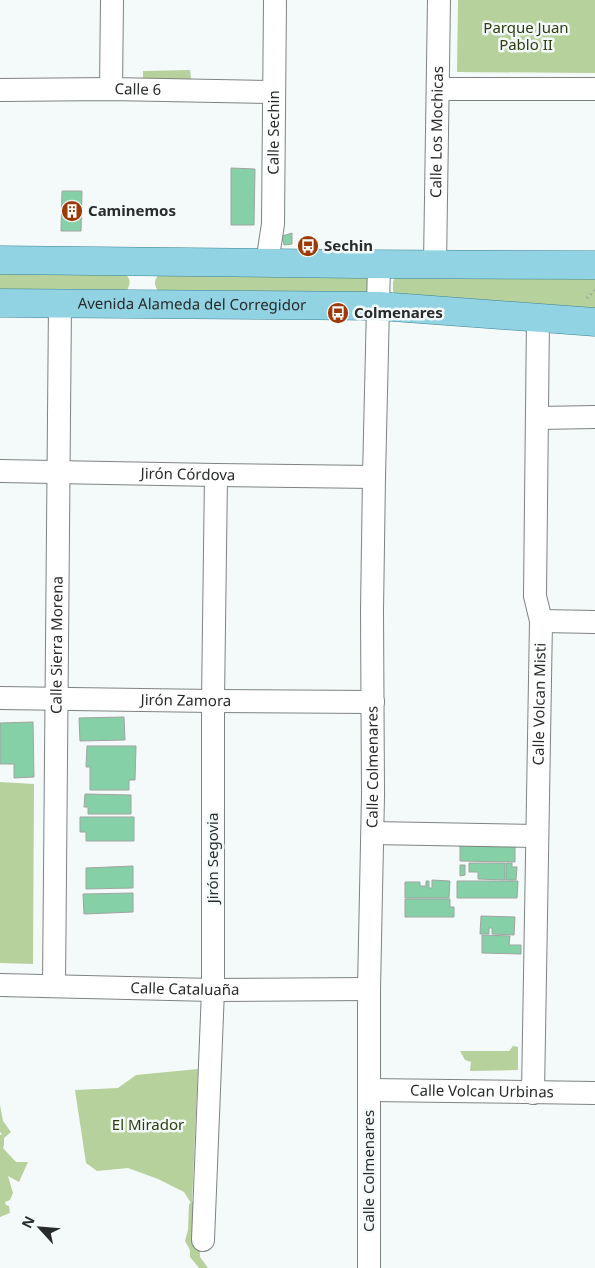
<svg xmlns="http://www.w3.org/2000/svg" width="595" height="1268" font-family="'Noto Sans',sans-serif">
<style>
.green{fill:#b6d19b}
.building{fill:#85d0a6;stroke:#a0a4a2}
.lines{fill:none;stroke-linecap:round;stroke-linejoin:round}
.minor-casing{stroke:#7e8382;stroke-width:24}
.major-casing{stroke:#3c8496;stroke-width:29}
.path{stroke:#989d9c;stroke-width:3;stroke-dasharray:1 4;stroke-linecap:butt}
.minor{stroke:#fff;stroke-width:22}
.major{stroke:#91d2e3;stroke-width:28}
.labels{text-anchor:middle;stroke-width:5;stroke-linejoin:round;paint-order:stroke}
.park-label{font-size:15px;fill:#2a3e0e;stroke:#f4faf9}
.street-label{font-size:15px;fill:#292b2b;stroke:#f4faf9}
.poi-label{font-size:15px;font-weight:bold;fill:#292b2b;stroke:#f4faf9;text-anchor:start}
</style>
<rect width="100%" height="100%" fill="#f4faf9"/>
<!-- green -->
<path class="green" d="M458,0H595V73L457,72Z
M190,70L191,79L143,80V71Z
M0,270L123,272C131,279 131,281 127,291L0,294Z
M158,275L367,277C372,284 371,287 366,294L158,291C154,285 154,281 158,275Z
M396,275H595V311L396,295L393,291V282Z
M0,782L34,784L33,964L0,963Z
M513,1046L518,1047V1070L470,1071L471,1062L465,1060L460,1051H509Z
M198,1069L192,1202L199,1198L200,1257L208,1268H199L190,1257V1250L185,1241L188,1230L189,1204L191,1203L184,1192L158,1179L128,1168L97,1171L86,1163L75,1090L118,1088L136,1075Z
M0,1105L3,1121L11,1132L4,1138V1145L3,1148L16,1162H28L19,1182L8,1176L13,1193L10,1200L5,1202L6,1205L9,1206L10,1213L0,1217V1135L2,1134L0,1132Z"/>
<!-- building -->
<path class="building" d="M231,168L255,169L254,225H231Z
M62,191H82L81,231H61Z
M292,233V244L284,245L282,236Z
M124,717L125,740L80,741L79,718Z
M33,722L34,777L14,778V764H0V723Z
M87,746H136L135,780H129V790H90V767H86Z
M85,794L131,795V814H88V807H84Z
M80,817H134V841H86V832H80Z
M460,841H515V862L460,861Z
M469,863H505V880L478,879V872H469Z
M506,863H512V867H517L516,880H506Z
M460,865H465V875L460,876Z
M133,866V888L86,889V868Z
M432,880L450,881L449,898H405V882H420V886H426V881H429V888H432Z
M457,881H518L517,898H457Z
M133,893V912L84,914L83,894Z
M405,899H450V907H454V917H405Z
M481,916L515,917L514,935L492,934V928H489V934H480Z
M482,935L510,936L509,945H521V954L482,953Z"/>
<g class="lines">
<!-- minor casing -->
<g class="minor-casing">
<g id="minor">
<path d="M111,89L112,0"/>
<path d="M438,89H595"/>
<path id="s1" d="M0,90L111,89L274,92"/>
<path id="s2" d="M267,263L273,224L275,0"/>
<path id="s3" d="M435,264L439,0"/>
<path d="M538,418L595,417"/>
<path id="s4" d="M0,471L216,475L374,477"/>
<path d="M541,621L595,622"/>
<path id="s5" d="M0,698L213,701L373,702"/>
<path d="M373,833L537,836"/>
<path id="s6" d="M0,985L213,990L369,989"/>
<path id="s7" d="M54,986L60,303"/>
<path id="s8" d="M370,1090L595,1093"/>
<path id="s9" d="M533,1093L541,621L535,596L538,317"/>
<path d="M203,1240L213,990V701L216,475"/>
<path id="s10" d="M369,1268V989L373,795L372,611L374,477L379,264"/>
</g>
</g>
<!-- major casing -->
<g class="major-casing">
<g id="major">
<path d="M0,260L357,264L595,265"/>
<path id="s11" d="M0,303L379,306L595,322"/>
</g>
</g>
<!-- path -->
<path class="path" d="M587,298L595,290"/>
<!-- minor -->
<use href="#minor" class="minor"/>
<!-- major -->
<use href="#major" class="major"/>
</g>
<!-- icons -->
<defs>
<g id="building-disc" transform="scale(1.125)"><circle r="9.5" fill="#9d3907" stroke="#f4faf9"/><path d="M-4-6H4V6H1V3H-1V6H-4ZM-2.5-4.3h1.7v1.8h-1.7ZM.8-4.3h1.7v1.8H.8ZM-2.5-1h1.7V.8h-1.7ZM.8-1h1.7V.8H.8Z" fill="#fff"/></g>
<g id="bus-disc" transform="scale(1.125)"><circle r="9.5" fill="#9d3907" stroke="#f4faf9"/><path d="M-5-6H5V4H4V6H2V4H-2V6H-4V4H-5ZM-3.5-4V0h7V-4ZM-3.5 1.2v1.5H-2V1.2ZM2 1.2v1.5H3.5V1.2Z" fill="#fff"/></g>
</defs>
<g fill-rule="evenodd">
<use href="#building-disc" x="72" y="211"/>
<use href="#bus-disc" x="308" y="246"/>
<use href="#bus-disc" x="338" y="313"/>
</g>
<g class="labels">
<!-- park labels -->
<g class="park-label">
<text x="526" y="33">Parque Juan<tspan x="526" dy="17">Pablo II</tspan></text>
<text x="148" y="1130">El Mirador</text>
</g>
<!-- street labels -->
<g class="street-label">
<text dy="5" stroke="none"><textPath href="#s1" startOffset="138">Calle 6</textPath></text>
<text dy="5" stroke="none"><textPath href="#s2" startOffset="131">Calle Sechin</textPath></text>
<text dy="5" stroke="none"><textPath href="#s3" startOffset="132">Calle Los Mochicas</textPath></text>
<text dy="5" stroke="none"><textPath href="#s11" startOffset="192">Avenida Alameda del Corregidor</textPath></text>
<text dy="5" stroke="none"><textPath href="#s4" startOffset="188">Jirón Córdova</textPath></text>
<text dy="5" stroke="none"><textPath href="#s7" startOffset="341">Calle Sierra Morena</textPath></text>
<text dy="5" stroke="none"><textPath href="#s5" startOffset="186">Jirón Zamora</textPath></text>
<text dy="5" stroke="none"><textPath href="#s9" startOffset="389">Calle Volcan Misti</textPath></text>
<text dy="5" stroke="none"><textPath href="#s10" startOffset="501">Calle Colmenares</textPath></text>
<text transform="translate(213 858) rotate(-90)" y="5">Jirón Segovia</text>
<text dy="5" stroke="none"><textPath href="#s6" startOffset="185">Calle Cataluaña</textPath></text>
<text dy="5" stroke="none"><textPath href="#s8" startOffset="112">Calle Volcan Urbinas</textPath></text>
<text transform="translate(369 1171) rotate(-90)" y="5">Calle Colmenares</text>
</g>
<!-- poi labels -->
<g class="poi-label">
<text x="88" y="216">Caminemos</text>
<text x="324" y="251">Sechin</text>
<text x="354" y="318">Colmenares</text>
</g>
</g>
<!-- north arrow -->
<g transform="translate(40 1228) rotate(296)" stroke="#f4faf9" stroke-width="4" paint-order="stroke">
<path d="M0-4L9 19L0 12L-9 19Z" fill="#292b2b"/>
<text y="-8" font-size="14" font-weight="bold" text-anchor="middle" fill="#292b2b">N</text>
</g>
</svg>
